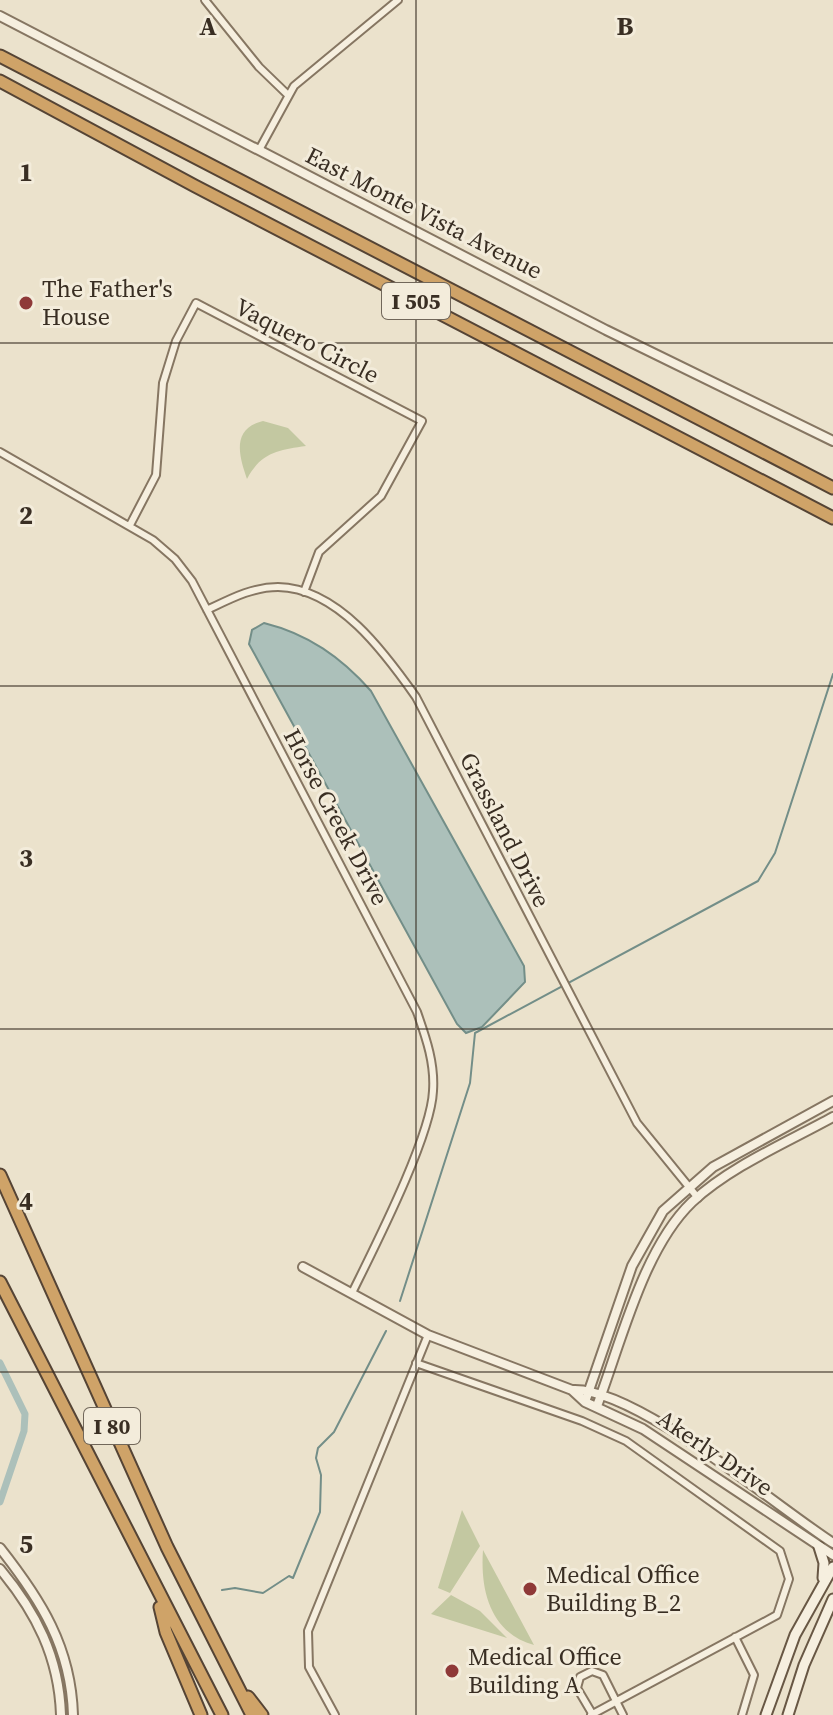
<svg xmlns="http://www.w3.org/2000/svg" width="833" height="1715" font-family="'Source Serif 4',serif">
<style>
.green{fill:#c3c8a1}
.water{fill:#acc0ba;stroke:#738e88;stroke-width:2}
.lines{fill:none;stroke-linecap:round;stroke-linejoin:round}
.stream{stroke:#738e88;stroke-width:2}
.canal{stroke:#acc0ba;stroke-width:7}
.minor-casing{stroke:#867662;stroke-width:10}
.tertiary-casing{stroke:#867662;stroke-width:12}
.secondary-casing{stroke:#685744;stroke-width:13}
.motorway-casing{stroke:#554435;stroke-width:15}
.minor{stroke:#f6efdf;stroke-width:6}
.tertiary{stroke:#f6efdf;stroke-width:8}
.secondary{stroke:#f6efdf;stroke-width:9}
.motorway{stroke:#cfa368;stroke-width:11}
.grid{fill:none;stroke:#392e23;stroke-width:2;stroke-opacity:0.55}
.poi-dot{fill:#8f3938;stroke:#f3ecdb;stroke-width:3}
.labels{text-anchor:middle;stroke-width:6;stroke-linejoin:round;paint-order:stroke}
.shield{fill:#f3ecdb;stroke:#71675a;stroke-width:2}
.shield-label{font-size:22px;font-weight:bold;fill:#392e23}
.street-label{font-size:24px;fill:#392e23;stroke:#f3ecdb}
.poi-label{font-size:24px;fill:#392e23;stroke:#f3ecdb;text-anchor:start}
.grid-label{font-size:26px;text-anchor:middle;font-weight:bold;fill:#392e23;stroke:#f3ecdb;stroke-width:6;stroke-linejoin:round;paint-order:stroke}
</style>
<rect width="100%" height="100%" fill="#ebe2cc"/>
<!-- green -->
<path class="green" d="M263,421L288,428L306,446C279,450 261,452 247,479C239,456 231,429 263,421Z
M462,1510L480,1546L450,1593L438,1588Z
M483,1550L534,1645C491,1633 480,1592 483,1550Z
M451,1595L480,1611L507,1638L431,1614Z"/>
<!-- water -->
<path class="water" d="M264,623C308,634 341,657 371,691L524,966L525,982L482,1027L466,1033L457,1024L249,644L252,630Z"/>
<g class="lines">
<!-- stream -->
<path class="stream" d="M400,1301L470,1083L475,1033L758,881L775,853L833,674
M222,1590L235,1588L263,1593L289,1576L293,1578L320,1512L321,1475L316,1458L318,1448L334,1432L386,1331"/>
<!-- canal -->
<path class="canal" d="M0,1363L25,1414L24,1431L0,1502"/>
<!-- minor casing -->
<g class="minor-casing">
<path id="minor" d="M205,0L259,67L288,95
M259,150L294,86L398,0
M0,452L153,540L175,559L192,581L417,1012C426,1038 435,1063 433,1091C431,1137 374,1248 352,1293
M130,525L156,475L163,383L176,341L196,303L422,421L381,496L319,552L304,592
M207,610C230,599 252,587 278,587C338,588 385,653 416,697L637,1123L698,1198
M416,1363L582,1421L626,1441L780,1551L789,1579L777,1615L591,1715
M735,1637L754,1675L742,1715
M335,1715L309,1667L308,1631L428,1335
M593,1715L577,1688L580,1677L592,1671L603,1675L623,1715"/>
</g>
<!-- tertiary casing -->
<g class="tertiary-casing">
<path id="tertiary" d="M0,16L606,330L833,441
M303,1267L428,1335L572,1390L585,1402L643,1429L833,1555
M572,1390C634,1386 777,1507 833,1543
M585,1402L632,1266L663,1211L713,1167L833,1101
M597,1406C621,1343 643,1249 692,1202C731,1166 786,1143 833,1117
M0,1548C41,1600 71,1647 73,1715
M0,1569C36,1612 59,1657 61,1715"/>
</g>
<!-- secondary casing -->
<g class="secondary-casing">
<path id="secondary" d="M819,1547L824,1563L823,1578
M766,1715L795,1635L833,1567
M788,1715L804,1665L833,1599"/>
</g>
<!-- motorway casing -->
<g class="motorway-casing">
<path id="motorway" d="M0,56L833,488
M0,81L195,186L833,518
M0,1175L167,1547L252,1715
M0,1282L222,1715
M160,1607L166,1632L201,1715
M248,1697L262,1715"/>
</g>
<!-- minor -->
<use href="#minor" class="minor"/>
<!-- tertiary -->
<use href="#tertiary" class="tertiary"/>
<!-- secondary -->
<use href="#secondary" class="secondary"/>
<!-- motorway -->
<use href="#motorway" class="motorway"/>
</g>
<!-- grid -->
<path class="grid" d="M416,0V1715M0,343H833M0,686H833M0,1029H833M0,1372H833"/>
<!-- markers -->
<g class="poi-dot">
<circle cx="26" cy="303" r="8"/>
<circle cx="530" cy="1589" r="8"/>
<circle cx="452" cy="1671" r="8"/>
</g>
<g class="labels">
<!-- shield labels -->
<g class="shield">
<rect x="382" y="283" width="68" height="36" rx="6"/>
<rect x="84" y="1408" width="56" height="36" rx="6"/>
</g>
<g class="shield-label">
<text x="416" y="309">I 505</text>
<text x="112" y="1434">I 80</text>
</g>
<!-- street labels -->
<g class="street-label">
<text transform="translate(424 213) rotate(27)" y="8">East Monte Vista Avenue</text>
<text transform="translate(307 341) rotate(27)" y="8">Vaquero Circle</text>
<text transform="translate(336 817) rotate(62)" y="8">Horse Creek Drive</text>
<text transform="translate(505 830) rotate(63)" y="8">Grassland Drive</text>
<text transform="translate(715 1453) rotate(34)" y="8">Akerly Drive</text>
</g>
<!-- poi labels -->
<g class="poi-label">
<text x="42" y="297">The Father's<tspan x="42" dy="28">House</tspan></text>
<text x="546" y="1583">Medical Office<tspan x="546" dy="28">Building B_2</tspan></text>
<text x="468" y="1665">Medical Office<tspan x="468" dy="28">Building A</tspan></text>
</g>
</g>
<g class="grid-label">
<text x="208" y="35">A</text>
<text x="625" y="35">B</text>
<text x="26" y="181">1</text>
<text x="26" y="524">2</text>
<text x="26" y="867">3</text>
<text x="26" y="1210">4</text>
<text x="26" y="1553">5</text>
</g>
</svg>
